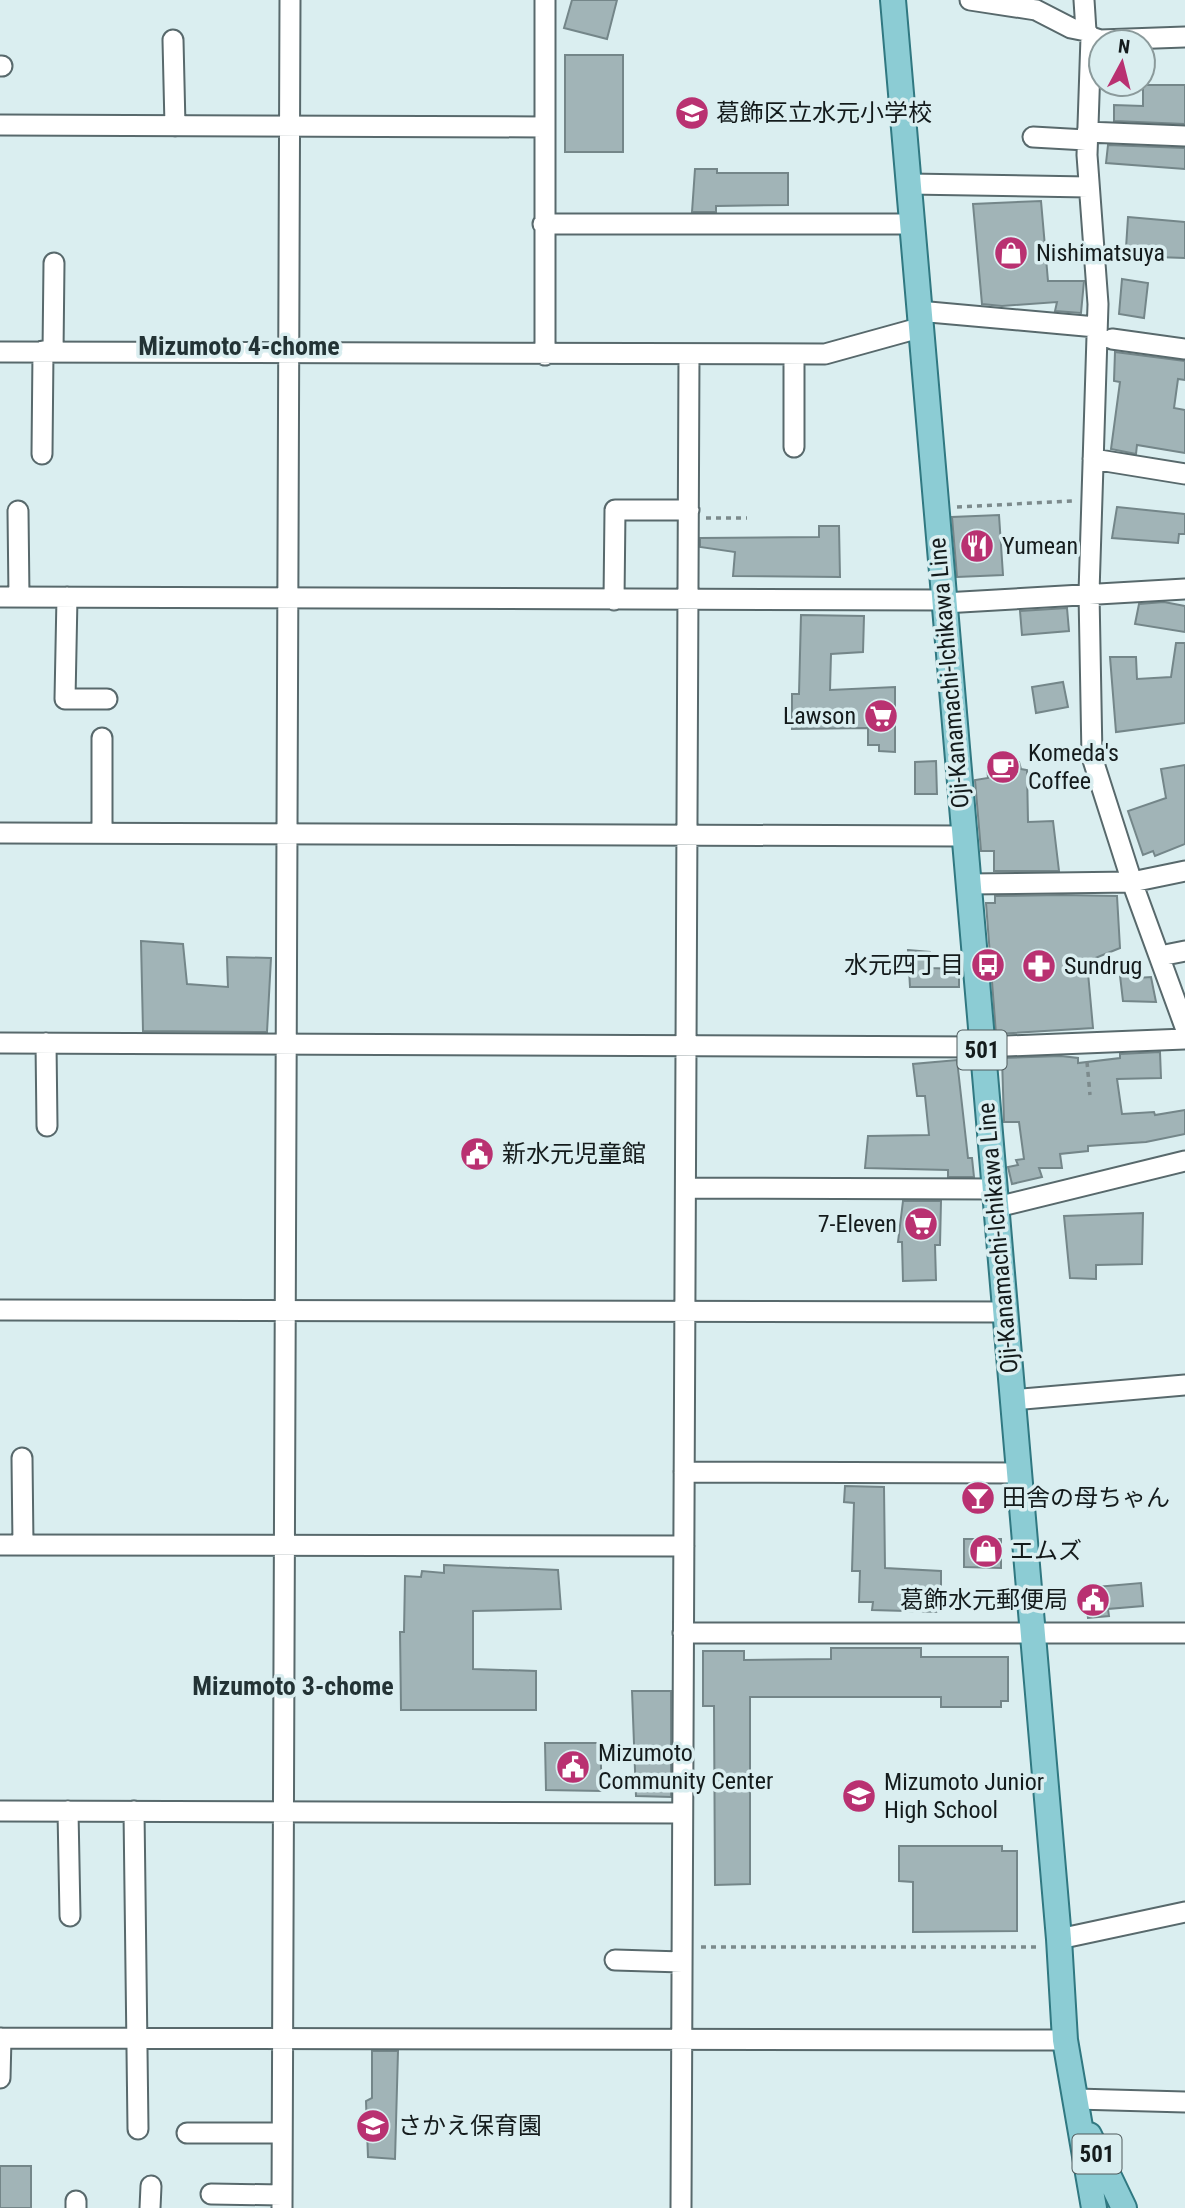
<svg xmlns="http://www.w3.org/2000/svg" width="1185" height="2208" font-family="'Roboto Condensed','Noto Sans JP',sans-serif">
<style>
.building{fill:#a1b4b7;stroke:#748689;stroke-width:2}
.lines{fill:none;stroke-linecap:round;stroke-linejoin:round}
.minor-casing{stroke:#58696c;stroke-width:23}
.major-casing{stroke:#307881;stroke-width:28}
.path{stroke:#7c8a8c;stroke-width:3.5;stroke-dasharray:5 5;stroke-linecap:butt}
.minor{stroke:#fff;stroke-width:19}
.major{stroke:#8cccd4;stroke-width:24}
.labels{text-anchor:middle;stroke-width:7;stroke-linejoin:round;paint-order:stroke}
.shield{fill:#daeef0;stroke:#4f5a5c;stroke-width:2}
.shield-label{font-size:23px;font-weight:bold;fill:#141b1c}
.poi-label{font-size:24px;fill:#141b1c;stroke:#daeef0;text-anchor:start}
.street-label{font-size:24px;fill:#141b1c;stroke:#daeef0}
.neighbourhood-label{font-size:26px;font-weight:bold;fill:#233335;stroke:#daeef0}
</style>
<rect width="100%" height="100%" fill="#daeef0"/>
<!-- building -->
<path class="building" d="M572,0H617L607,39L564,28Z
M565,55H623V152H565Z
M1143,85H1185V124L1114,121V105L1143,106Z
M1108,145L1185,148V169L1106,163Z
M695,169H717V173H788V205L716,206V212H692Z
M1041,201L1048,281H1084L1081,313L1055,311L1057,302L1002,306L982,304L973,204Z
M1128,217L1185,222V258L1157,257L1159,252L1126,248Z
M1122,279L1148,283L1144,318L1119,314Z
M1115,352L1185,361V380L1178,379L1174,408L1185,410V453L1137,445L1136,454L1111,449L1120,382L1114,381Z
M1117,507L1185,514V534H1179L1178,543L1112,538Z
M999,515L1003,575L957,577L952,517Z
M819,526H839L840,577L733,576L735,552L700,547V538L819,537Z
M1164,602L1185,606V632L1135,624L1139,604Z
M1067,608L1069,631L1022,635L1020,611Z
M801,615L864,616L863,652L831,654L830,690L895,687V752L879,751V745H868V728L792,729V694H799Z
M1176,643H1185V723L1116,732L1110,657H1136L1137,679L1171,677Z
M1063,682L1068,707L1036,713L1032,687Z
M936,761L937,794H915V762Z
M1019,762L1021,769L1027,770L1028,822L1053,821L1059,871H994V851H981L975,780L988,778L987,764Z
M1185,765V844L1155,856L1153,851L1143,855L1128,811L1166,798L1161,769Z
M1062,895L1117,896L1120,948L1073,967L1075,975L1088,973L1093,1028L996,1034L986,903H995V896Z
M141,941L183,944L187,984L228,987L227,957L271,958L267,1032L143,1031Z
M908,950L930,952V968L959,969V987H910Z
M1139,964L1137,978L1151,977L1156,1002L1123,1001L1119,967Z
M1160,1052L1161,1078L1117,1079L1122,1114L1154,1112L1155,1115L1185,1110V1134L1146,1142L1088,1146V1151L1060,1154L1062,1168H1039L1042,1177L1012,1184L1008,1167L1018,1165L1016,1160L1024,1159L1019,1122H1004L1002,1058L1061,1056L1078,1058V1063L1120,1058V1054Z
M957,1060L968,1158H972L974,1177H948V1170L865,1168L868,1136L929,1135L925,1096H917L913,1064Z
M903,1201H941L940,1245H935L936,1280L903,1281L902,1242H898Z
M1143,1213L1142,1264L1096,1265V1279L1070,1278L1064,1216Z
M845,1486L884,1487L885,1568L941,1571V1612L872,1610L873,1602H859L860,1571H852L854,1503L844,1502Z
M964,1539H1001V1568L964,1567Z
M444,1565L558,1570L561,1609L473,1611V1669L536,1671V1710H401L400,1632H404L405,1576L421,1577L422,1571L444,1573Z
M1141,1583L1143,1606L1108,1609L1109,1616L1088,1618L1085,1588Z
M831,1648H921V1657H1008V1701H1001V1707H941V1697H750V1884L715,1885L714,1706H703V1651H744V1660L831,1659Z
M632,1691H671V1797L636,1796Z
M545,1743H600L602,1791L546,1790Z
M899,1846H1002V1851H1017V1931L913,1932V1882L899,1881Z
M372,2051H398L395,2159L368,2157L366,2101L372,2098Z
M0,2166H31V2208H0Z"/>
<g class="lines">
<!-- minor casing -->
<g class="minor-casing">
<path id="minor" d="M970,0L1036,10L1071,28L1086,31
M1084,0L1086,31L1091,37L1087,155L1098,304L1089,593L1092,757L1132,882L1185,1027
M1091,37L1100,40L1185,37
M173,40L175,126
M0,66H2
M0,125L544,127
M1087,132L1185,136
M1033,137L1086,140
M909,184L1088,187
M543,224H911
M918,311L1096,327
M1112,339L1185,349
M0,352L825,354L919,328
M53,352L54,263
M794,354V447
M545,355V0
M42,454L43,351
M1093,459L1185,474
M18,511L19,597
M0,597L944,600
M67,597L65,699H107
M614,600L615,510H689
M944,603L1185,589
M102,738V833
M0,833L963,836
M967,884L1132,882L1185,871
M1160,956L1185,951
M0,1043L982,1047L1185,1039
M46,1043L47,1126
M687,1188L995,1189
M997,1207L1185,1161
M0,1310L1005,1312
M1012,1400L1185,1385
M22,1458L23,1545
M684,1472L1018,1473
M0,1545L684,1546
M683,1633H1185
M0,1811L682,1813
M68,1811L70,1916
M134,1811L138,2129
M1059,1939L1185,1912
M615,1960L682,1962
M0,2038L1065,2040
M0,2078L1,2038
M1076,2099L1185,2102
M187,2133H281
M211,2194L282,2195
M76,2208V2201
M150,2208L151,2186
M282,2208L290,0
M681,2208L689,354"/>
</g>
<!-- major casing -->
<g class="major-casing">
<path id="major" d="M893,0L1059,1939L1065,2040L1094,2208
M1089,2135L1124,2208"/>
</g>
<!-- path -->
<path class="path" d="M957,507L1072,501
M706,518H747
M1087,1062L1090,1095
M701,1947H1040"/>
<!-- minor -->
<use href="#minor" class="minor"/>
<!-- major -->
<use href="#major" class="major"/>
</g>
<!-- icons -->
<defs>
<g id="school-disc" transform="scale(1.75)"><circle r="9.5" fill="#b93171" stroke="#daeef0"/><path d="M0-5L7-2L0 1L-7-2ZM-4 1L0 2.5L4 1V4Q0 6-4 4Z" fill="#fff"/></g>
<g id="shop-disc" transform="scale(1.75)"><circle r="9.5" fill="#b93171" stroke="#daeef0"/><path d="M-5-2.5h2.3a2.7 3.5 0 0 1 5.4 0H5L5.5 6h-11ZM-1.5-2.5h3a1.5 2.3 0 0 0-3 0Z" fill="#fff"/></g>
<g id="restaurant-disc" transform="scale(1.75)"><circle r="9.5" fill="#b93171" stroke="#daeef0"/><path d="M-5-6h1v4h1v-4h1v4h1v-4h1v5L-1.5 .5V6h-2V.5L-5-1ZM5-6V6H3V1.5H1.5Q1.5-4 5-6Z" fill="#fff"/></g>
<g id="supermarket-disc" transform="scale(1.75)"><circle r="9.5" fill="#b93171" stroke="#daeef0"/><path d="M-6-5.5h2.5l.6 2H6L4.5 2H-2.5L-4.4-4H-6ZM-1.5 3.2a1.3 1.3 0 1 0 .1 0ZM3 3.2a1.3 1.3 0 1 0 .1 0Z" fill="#fff"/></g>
<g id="cafe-disc" transform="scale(1.75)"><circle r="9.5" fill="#b93171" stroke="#daeef0"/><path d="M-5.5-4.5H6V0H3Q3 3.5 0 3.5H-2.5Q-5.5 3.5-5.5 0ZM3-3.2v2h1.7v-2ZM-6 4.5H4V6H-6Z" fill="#fff"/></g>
<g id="bus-disc" transform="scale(1.75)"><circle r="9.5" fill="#b93171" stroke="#daeef0"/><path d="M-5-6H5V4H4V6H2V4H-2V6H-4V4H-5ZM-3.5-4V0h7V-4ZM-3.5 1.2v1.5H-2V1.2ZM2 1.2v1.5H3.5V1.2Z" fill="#fff"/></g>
<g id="pharmacy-disc" transform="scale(1.75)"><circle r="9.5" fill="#b93171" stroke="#daeef0"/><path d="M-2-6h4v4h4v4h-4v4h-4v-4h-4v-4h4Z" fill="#fff"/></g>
<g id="civic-disc" transform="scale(1.75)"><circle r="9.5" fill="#b93171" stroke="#daeef0"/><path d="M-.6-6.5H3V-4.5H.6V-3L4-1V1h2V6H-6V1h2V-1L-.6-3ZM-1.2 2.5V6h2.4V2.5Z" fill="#fff"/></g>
<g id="bar-disc" transform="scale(1.75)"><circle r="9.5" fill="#b93171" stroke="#daeef0"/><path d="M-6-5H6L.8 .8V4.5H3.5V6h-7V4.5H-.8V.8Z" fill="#fff"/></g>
</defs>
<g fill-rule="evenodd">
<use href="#school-disc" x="692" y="113"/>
<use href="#shop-disc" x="1011" y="253"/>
<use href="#restaurant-disc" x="977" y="546"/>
<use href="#supermarket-disc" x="881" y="716"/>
<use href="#cafe-disc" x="1003" y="767"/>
<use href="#bus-disc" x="988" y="965"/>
<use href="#pharmacy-disc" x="1039" y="966"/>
<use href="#civic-disc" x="477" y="1154"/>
<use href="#supermarket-disc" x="921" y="1224"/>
<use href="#bar-disc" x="978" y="1498"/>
<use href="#shop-disc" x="986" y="1551"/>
<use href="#civic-disc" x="1093" y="1600"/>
<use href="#civic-disc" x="573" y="1767"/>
<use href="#school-disc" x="859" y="1796"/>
<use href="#school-disc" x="373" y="2126"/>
</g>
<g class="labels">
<!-- shield labels -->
<g class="shield">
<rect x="957.5" y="1030.5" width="49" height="39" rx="5"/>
<rect x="1072.5" y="2134.5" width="49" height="39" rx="5"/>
</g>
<g class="shield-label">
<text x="982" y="1058">501</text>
<text x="1097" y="2162">501</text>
</g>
<!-- poi labels -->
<g class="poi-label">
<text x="716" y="121">葛飾区立水元小学校</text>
<text x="1036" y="261">Nishimatsuya</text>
<text x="1002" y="554">Yumean</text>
<text x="856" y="724" text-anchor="end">Lawson</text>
<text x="1028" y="761">Komeda's<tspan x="1028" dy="28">Coffee</tspan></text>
<text x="964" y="973" text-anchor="end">水元四丁目</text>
<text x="1064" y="974">Sundrug</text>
<text x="502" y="1162">新水元児童館</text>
<text x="897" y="1232" text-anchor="end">7-Eleven</text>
<text x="1002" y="1506">田舎の母ちゃん</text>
<text x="1010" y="1559">エムズ</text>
<text x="1068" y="1608" text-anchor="end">葛飾水元郵便局</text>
<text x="598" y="1761">Mizumoto<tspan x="598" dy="28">Community Center</tspan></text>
<text x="884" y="1790">Mizumoto Junior<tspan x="884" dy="28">High School</tspan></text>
<text x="398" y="2134">さかえ保育園</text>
</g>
<!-- street labels -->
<g class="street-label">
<text transform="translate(949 673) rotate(-95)" y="8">Oji-Kanamachi-Ichikawa Line</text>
<text transform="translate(998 1238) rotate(-95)" y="8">Oji-Kanamachi-Ichikawa Line</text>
</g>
<!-- neighbourhood labels -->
<g class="neighbourhood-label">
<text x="239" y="355">Mizumoto 4-chome</text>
<text x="293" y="1695">Mizumoto 3-chome</text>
</g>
</g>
<!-- north arrow -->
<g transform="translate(1122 63) rotate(7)"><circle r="33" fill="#daeef0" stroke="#8b9a9b" stroke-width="2"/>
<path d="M0-5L12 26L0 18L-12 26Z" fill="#b93171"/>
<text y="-10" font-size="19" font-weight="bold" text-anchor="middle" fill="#141b1c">N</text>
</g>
</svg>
